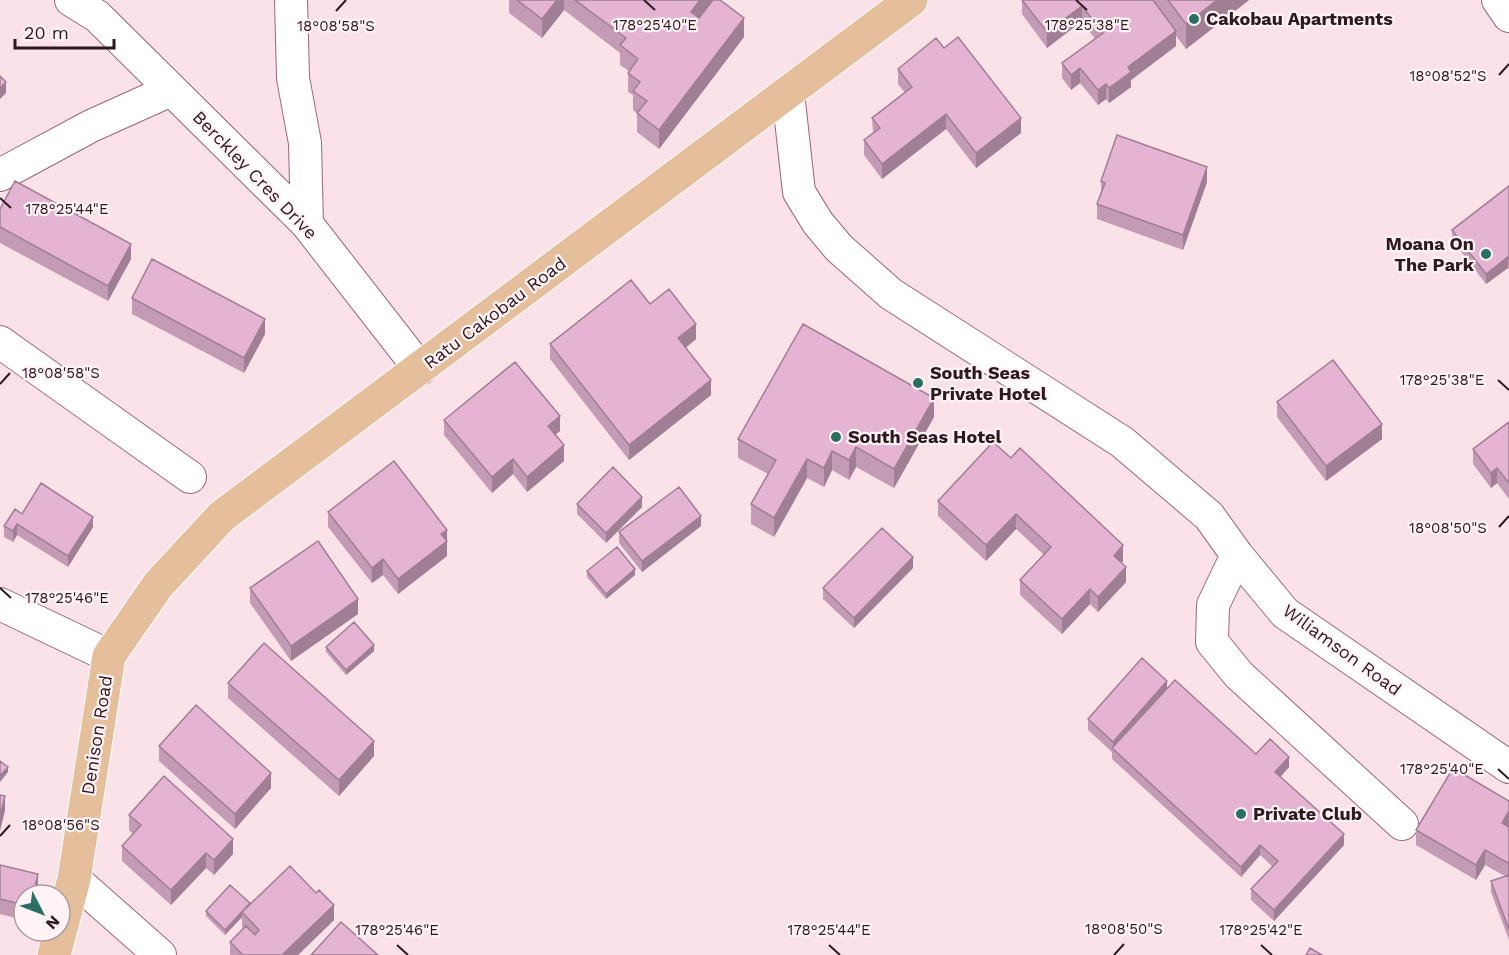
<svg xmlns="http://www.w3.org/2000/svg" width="1509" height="955" font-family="'Work Sans',sans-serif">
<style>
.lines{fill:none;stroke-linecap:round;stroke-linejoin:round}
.minor-casing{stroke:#9a6776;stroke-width:34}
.major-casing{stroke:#fff;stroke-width:35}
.minor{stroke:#fff;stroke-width:32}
.major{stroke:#e5be9b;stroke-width:33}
.wall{fill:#c49bb5}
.shaded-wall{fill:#a07e93}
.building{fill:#e4b4d2;stroke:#a07e93;stroke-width:1.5}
.ticks{fill:none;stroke:#2d191f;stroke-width:2}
.poi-dot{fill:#296f63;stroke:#fff3f6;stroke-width:2}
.labels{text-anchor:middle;stroke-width:4.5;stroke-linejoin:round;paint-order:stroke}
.poi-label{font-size:18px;font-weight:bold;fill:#2d191f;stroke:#fff3f6;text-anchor:start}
.street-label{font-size:18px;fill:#2d191f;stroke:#fff3f6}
.ticks-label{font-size:15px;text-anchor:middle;fill:#2d191f;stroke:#fff3f6;stroke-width:4.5;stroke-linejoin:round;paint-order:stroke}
</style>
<rect width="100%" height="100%" fill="#fae2e8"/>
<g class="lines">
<!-- minor casing -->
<g class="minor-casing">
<path id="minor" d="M71,0L97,16L307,224L420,369
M291,0L293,78L305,143L307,224
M1498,0L1509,16
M788,93L799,192L818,223L839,248L891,294L1122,442L1209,516L1237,555L1285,613L1509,767
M0,175L91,126L171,90
M0,342L190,477
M1237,555L1213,605L1212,642L1239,675L1402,824
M0,604L109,656
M74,879L160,955"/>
</g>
<!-- major casing -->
<g class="major-casing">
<path id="major" d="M54,955L74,879L109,656L158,585L222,516L911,0"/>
</g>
<!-- minor -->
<use href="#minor" class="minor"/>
<!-- major -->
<use href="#major" class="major"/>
</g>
<!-- wall -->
<path class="wall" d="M509,0H713L744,37L659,149L637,132V113L633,110V95L628,92V73L629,71L620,65V53L564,10L542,38L509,13Z
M1022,0H1249L1186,49L1176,36V46L1131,80V87L1109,103L1106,99L1098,105L1080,83L1071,90L1062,78V63L1095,39L1082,21L1047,48L1022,14Z
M944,48L1021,133L976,168L946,129L882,179L864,155V140L873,133L872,118L905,93L898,84V69Z
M1101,181L1207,182L1183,250L1097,219V204L1101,196Z
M1509,186V270L1508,268L1486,284L1452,240V230Z
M0,209L131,259L108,301L0,243Z
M132,298L265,334L244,373L132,314Z
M650,304L696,339L686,348L711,395L629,460L550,359V344Z
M1277,402L1382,439L1326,481L1277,417Z
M934,417L894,488L856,467L849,480L832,470L824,487L807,478L774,537L751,524V504L768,474L738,458V439Z
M444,420L560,431L555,435L564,461L527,492L513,474L492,493L444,435Z
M1509,422V499L1497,483L1491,488L1473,464V449Z
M993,442L1123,561L1121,563L1126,582L1098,612L1090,604L1062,634L1020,595V580L1044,555L1016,529L986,561L938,516V501Z
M577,504L642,507L606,543L577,514Z
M328,512L447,545V556L398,594L383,575L372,583L328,527Z
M22,514L93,527L68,567L17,535L13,542L4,537V526Z
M701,526L642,572L619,543V532Z
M913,568L854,628L823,599V588Z
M587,571L635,575L606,599L587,577Z
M250,588L358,614L291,661L250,603Z
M326,647L374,651L346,675L326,652Z
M228,683L374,756L339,796L228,698Z
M1167,688L1256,754L1289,767L1281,777L1344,845L1274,921L1251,900V889L1272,866L1260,855L1241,877L1112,759V752L1088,730V719Z
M159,746L271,788L235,829L159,761Z
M129,815L233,854L214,875L206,868L171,905L122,861V846L133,834L129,830Z
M1509,827V940L1491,892V881L1505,876L1485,865L1476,880L1416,845V830Z
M0,865L38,889L24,895V920L0,914Z
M250,903L334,920L298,955H230V942L243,928L242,927V917L225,935L206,916V911Z"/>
<!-- shaded-wall -->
<path class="shaded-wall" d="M557,0H564V10L542,38V19Z
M700,0H713L691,31V12Z
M1217,0H1249L1186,49V24Z
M1082,6V21L1047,48V32Z
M744,18V37L659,149V130Z
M1176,31V46L1131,80V87L1109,103V88L1128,67Z
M1080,68V83L1071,90V75Z
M6,82V93L0,99V88Z
M1106,84V99L1098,105V90Z
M946,114V129L882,179V164Z
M1021,118V133L976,168V153Z
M1207,167V182L1183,250V235Z
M131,244V259L108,301V286Z
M1508,257V268L1486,284V274Z
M265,319V334L244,373V358Z
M696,324V339L678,353V338Z
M711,380V395L629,460V445Z
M934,398V417L894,488V469Z
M560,416V431L548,441V426Z
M1382,424V439L1326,481V466Z
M564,445V461L527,492V477Z
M856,447V467L849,480V460Z
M832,451V470L824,487V468Z
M513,459V474L492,493V477Z
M807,459V478L774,537V518Z
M1497,468V483L1491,488V473Z
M642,497V507L606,543V533Z
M1016,514V529L986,561V545Z
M701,516V526L642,572V561Z
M93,517V527L68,567V556Z
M17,524V535L13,542V531Z
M447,530V556L398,594V579L441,534Z
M1123,545V561L1114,571V556Z
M913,557V568L854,628V618Z
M383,559V575L372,583V568Z
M1126,567V582L1098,612V597Z
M635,569V575L606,599V594Z
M1090,589V604L1062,634V619Z
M358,599V614L291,661V646Z
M374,645V651L346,675V670Z
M1167,681V691L1113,749V742Z
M374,741V756L339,796V780Z
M1289,757V767L1275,782V772Z
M8,767V772L0,782V776Z
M271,773V788L235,829V814Z
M5,796V811L0,831V816Z
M1509,811V827L1502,838V823Z
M1344,834V845L1274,921V910Z
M233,839V854L214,875V860Z
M1260,845V855L1241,877V867Z
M1485,850V865L1476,880V865Z
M206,853V868L171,905V890Z
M1509,861V876L1508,878V863Z
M38,874V889L36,895H33Z
M250,903L242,912V917L225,935V930Z
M334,905V920L298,955H282Z"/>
<!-- building -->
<path class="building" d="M517,0H557L542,19Z
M575,0H700L691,12L699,18L713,0H720L744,18L659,130L637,113L647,101L633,91L640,82L628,73L638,59L620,45L626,38Z
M1022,0H1153L1176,31L1128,67L1131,72L1109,88L1106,84L1098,90L1080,68L1071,75L1062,63L1103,33L1082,6L1047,32Z
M1168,0H1217L1186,24Z
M958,37L1021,118L976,153L946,114L882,164L864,140L880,128L872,118L912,87L898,69L936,38L944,48Z
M0,76L6,82L0,88Z
M1117,135L1207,167L1183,235L1097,204L1105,183L1101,181Z
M15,181L131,244L108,286L0,227V209Z
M1509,186V259L1508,257L1486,274L1452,230Z
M152,259L265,319L244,358L132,298Z
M631,280L650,304L669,289L696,324L678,338L711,380L629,445L550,344Z
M803,324L934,398L894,469L856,447L849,460L832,451L824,468L807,459L774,518L751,504L776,460L738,439Z
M1333,360L1382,424L1326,466L1277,402Z
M515,362L560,416L548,426L564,445L527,477L513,459L492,477L444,420Z
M1509,422V483L1497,468L1491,473L1473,449Z
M993,442L1011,458L1020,448L1123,545L1114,556L1126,567L1098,597L1090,589L1062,619L1020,580L1051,547L1016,514L986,545L938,501Z
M394,461L447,530L441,534L447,541L398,579L383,559L372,568L328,512Z
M613,467L642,497L606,533L577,504Z
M41,483L93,517L68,556L17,524L13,531L4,526L15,509L22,514Z
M679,487L701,516L642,561L619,532Z
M882,528L913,557L854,618L823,588Z
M318,541L358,599L291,646L250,588Z
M617,547L635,569L606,594L587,571Z
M354,622L374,645L346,670L326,647Z
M264,643L374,741L339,780L228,683Z
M1142,658L1167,681L1113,742L1088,719Z
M1175,680L1256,754L1270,739L1289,757L1275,772L1344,834L1274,910L1251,889L1278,861L1260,845L1241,867L1112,748Z
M196,705L271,773L235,814L159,746Z
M0,761L8,767L0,776Z
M1453,768L1509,801V811L1502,823L1509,827V861L1508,863L1485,850L1476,865L1416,830Z
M164,776L233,839L214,860L206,853L171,890L122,846L141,825L129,815Z
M0,795L5,796L0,816Z
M0,865L38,874L33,895H24V905L0,899Z
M290,866L316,893L319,890L334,905L282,955H243L230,942L246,926L255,935L259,930L242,912Z
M1509,875V930L1491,881Z
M230,885L250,903L225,930L206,911Z
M341,922L378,955H311Z
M1310,948L1322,955H1306Z"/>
<!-- ticks -->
<path class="ticks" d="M644,0L655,10M1076,0L1087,10M336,11L346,0M1499,75L1509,64M0,198L11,208M1498,380L1509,390M0,384L10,373M1499,527L1509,516M0,588L11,598M1498,769L1509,779M0,836L10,825M397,945L408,955M829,945L840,955M1261,945L1272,955M1114,955L1124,944"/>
<!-- markers -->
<g class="poi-dot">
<circle cx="1194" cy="19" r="6"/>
<circle cx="1486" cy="254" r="6"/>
<circle cx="918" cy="383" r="6"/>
<circle cx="836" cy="437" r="6"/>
<circle cx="1241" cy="814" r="6"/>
</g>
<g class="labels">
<!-- poi labels -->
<g class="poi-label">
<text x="1206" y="25">Cakobau Apartments</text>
<text x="1474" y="250" text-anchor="end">Moana On<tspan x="1474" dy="21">The Park</tspan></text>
<text x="930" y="379">South Seas<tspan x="930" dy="21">Private Hotel</tspan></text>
<text x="848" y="443">South Seas Hotel</text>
<text x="1253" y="820">Private Club</text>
</g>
<!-- street labels -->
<g class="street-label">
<text transform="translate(255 175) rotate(46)" y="6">Berckley Cres Drive</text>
<text transform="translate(495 313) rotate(-37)" y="6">Ratu Cakobau Road</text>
<text transform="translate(1342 650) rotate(36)" y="6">Wiliamson Road</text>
<text transform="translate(97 735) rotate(-81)" y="6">Denison Road</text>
</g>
</g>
<g class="ticks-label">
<text x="655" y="30">178°25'40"E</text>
<text x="1087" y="30">178°25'38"E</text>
<text x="336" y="31">18°08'58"S</text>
<text x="1448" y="81">18°08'52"S</text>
<text x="67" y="214">178°25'44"E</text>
<text x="61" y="378">18°08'58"S</text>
<text x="1442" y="385">178°25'38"E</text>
<text x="1448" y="533">18°08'50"S</text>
<text x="67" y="603">178°25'46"E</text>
<text x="1442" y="774">178°25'40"E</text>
<text x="61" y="830">18°08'56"S</text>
<text x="1124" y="934">18°08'50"S</text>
<text x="397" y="935">178°25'46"E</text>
<text x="829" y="935">178°25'44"E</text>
<text x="1261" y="935">178°25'42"E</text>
</g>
<!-- north arrow -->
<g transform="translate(42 913) rotate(132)"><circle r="28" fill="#fff3f6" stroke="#ab9ca0" stroke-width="1.5"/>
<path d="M0-4.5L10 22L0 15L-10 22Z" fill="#296f63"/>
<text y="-9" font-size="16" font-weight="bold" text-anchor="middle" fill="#2d191f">N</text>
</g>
<!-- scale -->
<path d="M15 39v9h99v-9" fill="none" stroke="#2d191f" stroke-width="3"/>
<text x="24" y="39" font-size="18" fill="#2d191f" stroke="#fff3f6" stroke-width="4.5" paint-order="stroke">20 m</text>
</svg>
